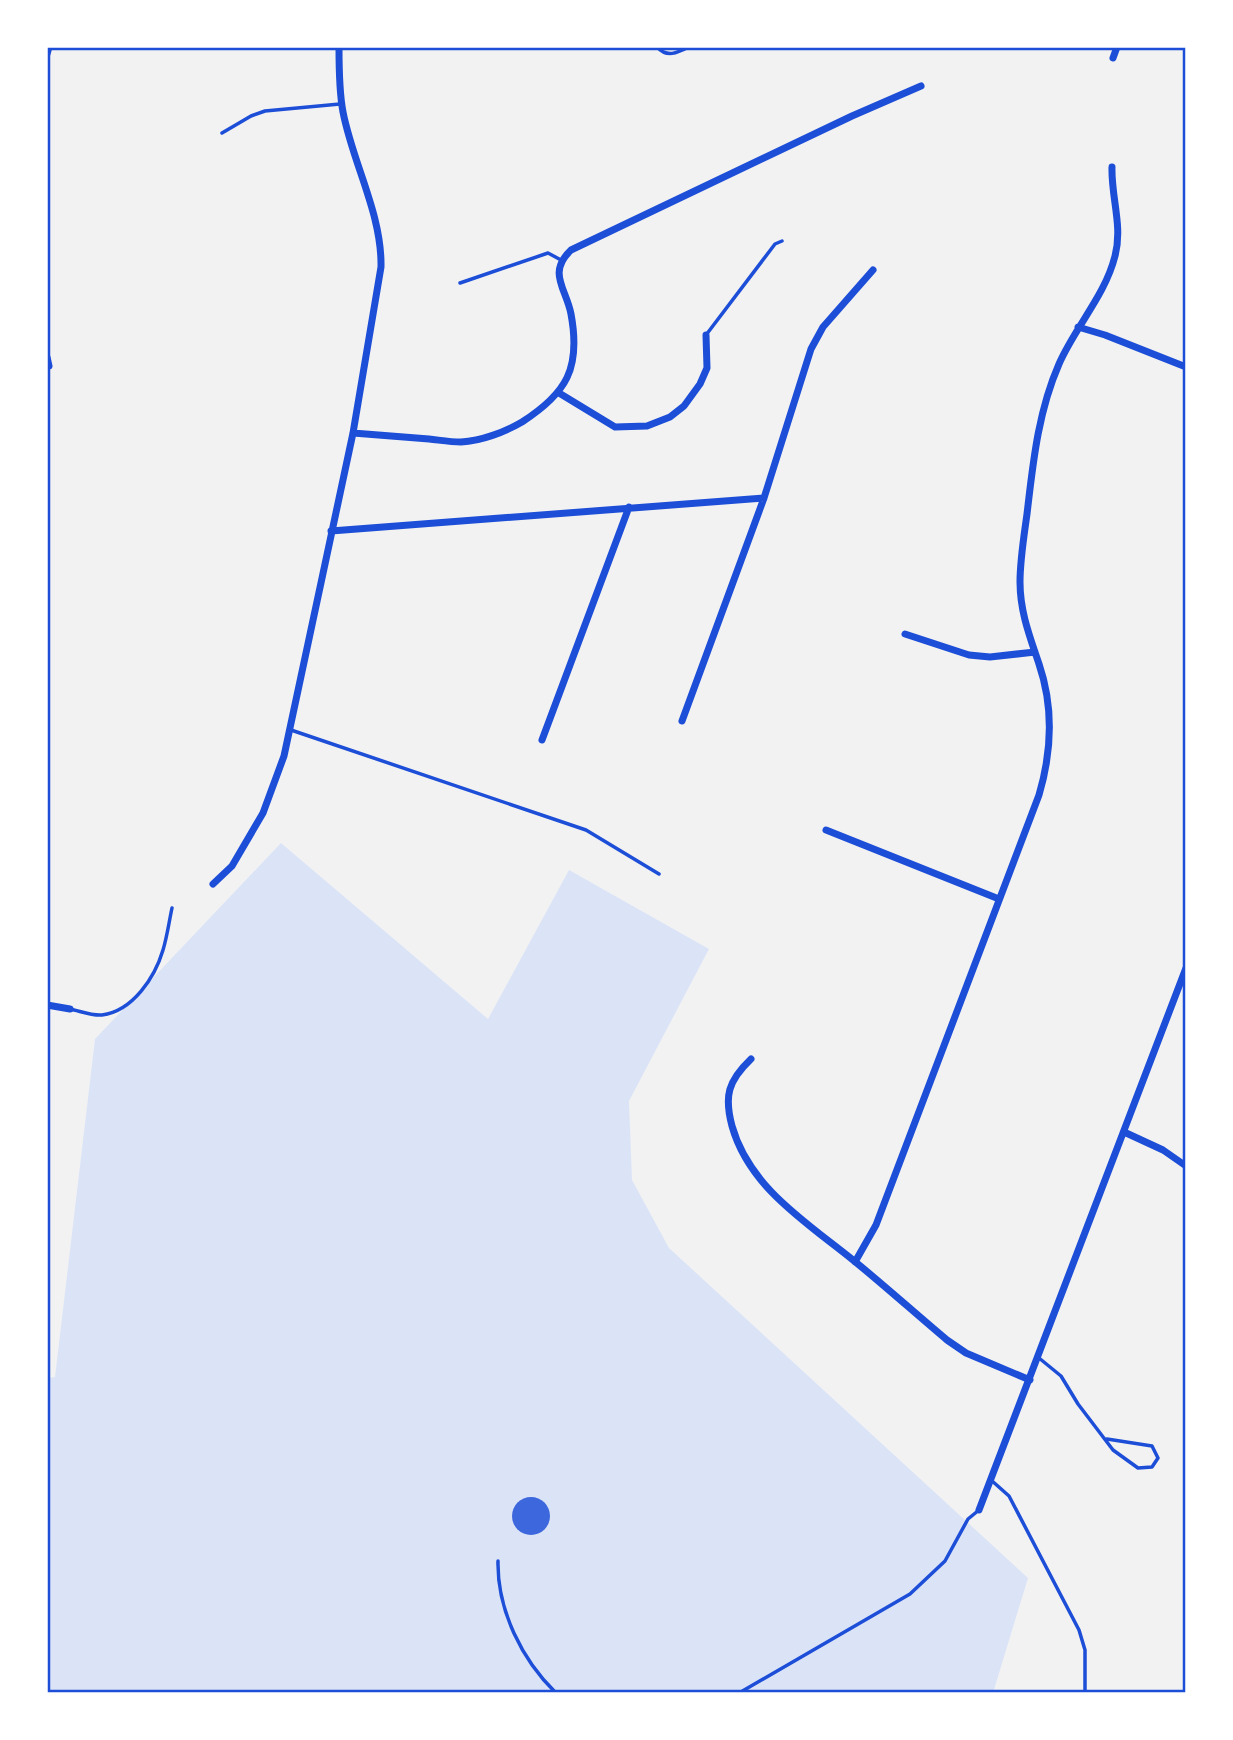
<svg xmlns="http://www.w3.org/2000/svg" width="1233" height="1740" font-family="Manrope,sans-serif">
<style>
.green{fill:#dbe4f7}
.building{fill:#3d67dc}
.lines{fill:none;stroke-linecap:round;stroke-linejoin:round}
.service{stroke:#1d4ed8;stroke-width:3.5}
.minor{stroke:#1d4ed8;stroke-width:7}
.neatline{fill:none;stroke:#1d4ed8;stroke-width:2.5}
</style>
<rect width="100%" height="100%" fill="#f2f2f2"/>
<!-- green -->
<path class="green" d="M281,843L488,1019L569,870L709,949L629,1101L632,1180L669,1248L1028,1578L993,1693H47V1378L55,1377L95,1039Z"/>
<!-- building -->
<path class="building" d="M512 1516a19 19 0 1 1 38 0a19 19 0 1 1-38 0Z"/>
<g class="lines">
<!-- service -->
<path class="service" d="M657,47C667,58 677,53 689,47
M222,133L251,116L265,111L340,104
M460,283L548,253L561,260
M706,335L775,244L782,241
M291,730L586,830L659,874
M70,1009C80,1011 92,1016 102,1015C133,1011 155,977 163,950C167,937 169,922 172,908
M1039,1358L1061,1376L1078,1404L1113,1450L1138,1468L1152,1467L1158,1458L1152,1446L1107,1439
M991,1480L1009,1496L1079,1630L1085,1650V1693
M498,1561C497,1610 522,1660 556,1693
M739,1693L910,1594L945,1561L968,1519L979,1510"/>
<!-- minor -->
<path class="minor" d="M47,54L49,47
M1113,58L1117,47
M1078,327L1105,335L1186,367
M47,357L49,366
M559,393L615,427L647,426L670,417L684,406L700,384L707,368L706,335
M353,433C378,435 404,437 429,439C439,440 450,442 461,442C481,441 505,432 522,422C567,393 581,368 571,314C566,288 547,273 571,250L852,116L921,86
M331,531L764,498
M905,634L969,655L990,657L1035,652
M682,721L764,498L811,349L823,327L873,270
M542,740L629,507
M826,830L999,899
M213,884L232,866L263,813L284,756L353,433L381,267C382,214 353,164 343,112C339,91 339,68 339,47
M47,1005L70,1009
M751,1059C728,1081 724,1096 732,1126C749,1187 806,1222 853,1260C885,1286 916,1314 947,1340L966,1353L1030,1380
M1124,1132L1163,1150L1186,1166
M855,1262L876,1225L1039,795C1052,751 1054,708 1039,664C1030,637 1020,612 1020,582C1020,560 1024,536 1027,514C1033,463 1038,412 1059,364C1075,327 1105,296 1115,256C1123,226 1111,197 1112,167
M979,1510L1186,968"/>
</g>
<!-- border -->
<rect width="1233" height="1740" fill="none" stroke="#ffffff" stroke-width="98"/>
<rect x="49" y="49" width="1135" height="1642" class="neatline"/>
</svg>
